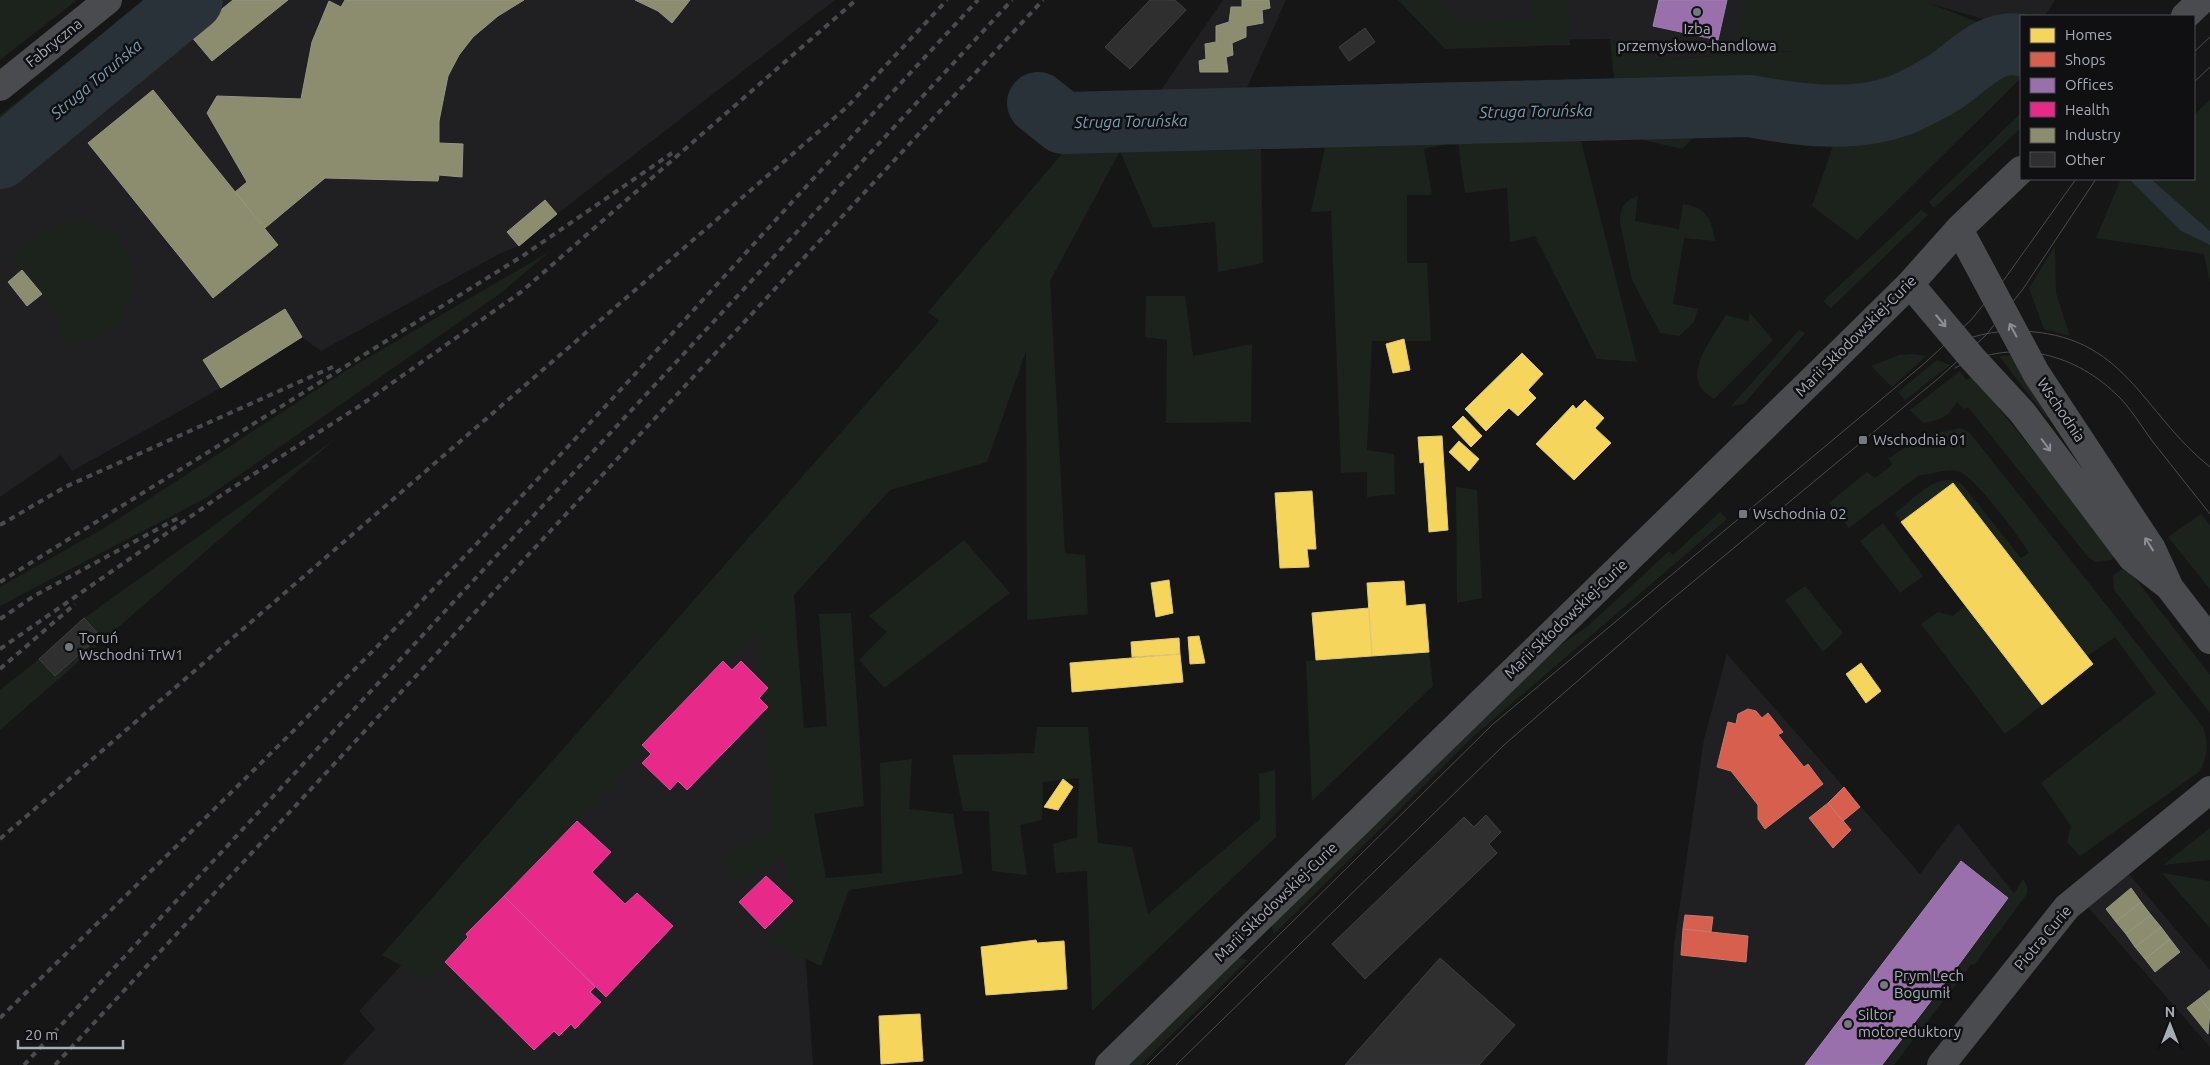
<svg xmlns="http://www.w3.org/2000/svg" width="2210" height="1065" font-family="Ubuntu,sans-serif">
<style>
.built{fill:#202022}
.green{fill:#1c231c}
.water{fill:#293238}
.homes{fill:#f6d55c;stroke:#dec977}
.shops{fill:#d6604d;stroke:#c8776d}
.offices{fill:#9970ab;stroke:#9d82af}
.health{fill:#e7298a;stroke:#d45198}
.industry{fill:#8c8c6e;stroke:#949684}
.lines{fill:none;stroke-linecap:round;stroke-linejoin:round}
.river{stroke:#293238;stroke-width:62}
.building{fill:#2f2f30;stroke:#3e3f42}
.minor{stroke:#4a4b4f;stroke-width:28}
.tertiary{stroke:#4a4b4f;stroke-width:28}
.tram{stroke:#4a4b4e;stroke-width:1}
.rail{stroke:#4a4b4e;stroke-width:4;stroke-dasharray:6 5;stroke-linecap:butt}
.oneway{stroke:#8b9098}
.poi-dot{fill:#74787f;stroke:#101012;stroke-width:2}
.labels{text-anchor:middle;stroke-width:5;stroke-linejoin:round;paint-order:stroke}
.poi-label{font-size:15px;fill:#a7adb7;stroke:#101012;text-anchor:start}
.street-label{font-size:15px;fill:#a7adb7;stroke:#101012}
.water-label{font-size:16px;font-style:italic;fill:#7d9db3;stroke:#101012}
</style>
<rect width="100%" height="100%" fill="#161616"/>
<!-- built -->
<path class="built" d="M221,0H835L557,214L519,246L501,253L321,351L302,337L221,388L72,471L61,455L0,497V186L18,173L116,78L173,43Z
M1223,0H1286L1246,90L1159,93Z
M1411,0H1826L1810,50L1651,60L1610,39L1528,40L1441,29Z
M1918,0H2055L2045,16H2021V30Z
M778,558L813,1065H342L375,1029L359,1011Z
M1727,654L1920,874L1958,823L2020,901L1894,1065H1667L1674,945L1685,869L1704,739Z
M2129,874L2210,970V1047L2086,905Z"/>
<!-- green -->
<path class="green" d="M0,0H77L0,60Z
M146,0H221L173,43L116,78L18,173L0,186V115Z
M1398,0H1438L1460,23L1534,20L1533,0H1568L1570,45L1445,49Z
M1747,0H1921L1980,23L1972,47L2021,45V78L1857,240L1812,206L1835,140L1727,118L1705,126L1682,149L1643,140L1619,125L1610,39L1652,60L1796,51L1736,47Z
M2210,100V231L2151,179H2194V115Z
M2021,113V128L1934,208L1929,202Z
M1576,121L1637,362L1597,359L1535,236L1510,242L1507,188L1465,193L1458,142L1424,149L1432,195H1407V263H1427L1431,341H1372L1367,450L1394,454L1395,494L1367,497V472L1341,473L1331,211L1311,212L1325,148L1261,149L1263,263L1218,272L1215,222L1153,228L1120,151L1050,281L1065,553L1085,555L1088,614L1027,620L1026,351L987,462L890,490L794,595L804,728L827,726L819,614L851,613L864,806L814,814L826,878L882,873L880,763L912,759L909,809L953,814L963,874L849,890L821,966L766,940L794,916L786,857L733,884L725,853L773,831L758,630L428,980L382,955L939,321L928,312L1081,131Z
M2121,179H2129L2181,231L2210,245V283L2204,254L2096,238Z
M1638,196L1635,221L1679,229L1683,204C1707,208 1711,218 1715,241L1684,238L1673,304L1698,309L1694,322L1679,336L1660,333L1632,280L1620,223C1620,208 1624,201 1638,196Z
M1921,210L1928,215L1831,308L1823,301Z
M80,221C119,229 140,253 132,294C129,306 124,319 114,328C101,340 82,343 64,346L59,315L22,270L9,258C33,240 48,223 80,221Z
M2055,246L2056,293L2070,336L2044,329L2029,288Z
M549,252L501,293L206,498L0,606V587L106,527L347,370Z
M1146,296H1185L1193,356L1252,344L1251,422L1166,423L1167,340L1145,337Z
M1750,313L1773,340L1714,399C1710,396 1705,393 1702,389C1686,369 1715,334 1726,315L1748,321Z
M1799,330L1805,333L1744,404L1731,406Z
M1912,354L1926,356L1892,387L1871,366L1899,355Z
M2015,355L2050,418L2046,417L1999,356Z
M1937,360L1950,365L1905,400L1898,392Z
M1960,371L1966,380L1973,376L2116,554L2111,560L2096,562L2089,558L1968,407L1964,409L1957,402C1948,417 1941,420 1923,423L1910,410Z
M1961,428L1970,433L2203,727C2209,744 2208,756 2199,772L2080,856L2067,842L2071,826L2041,783L2156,693L2115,637L2087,656L1953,483L1901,522L1895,513C1913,499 1939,469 1962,484L2021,558L2029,553C2020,538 1975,477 1960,472C1946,467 1933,475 1919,475L1849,528L1829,503L1867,472L1875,478L1892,465L1889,458L1909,445H1918L1932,434Z
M335,439L0,730V690L39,659L55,676L84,618Z
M1456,487L1477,490L1482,598L1457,603Z
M1720,512L1727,519L1475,735L1274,934L1271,924L1539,660L1588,626L1669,551L1673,555Z
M2201,514L2210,525V589L2168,537Z
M1883,523L1923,576L1900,593L1860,541Z
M964,540L1010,593L884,688L859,660L887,632L869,616Z
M2123,568L2128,569L2210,675V713L2114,590L2113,576Z
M1805,586L1843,633L1823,652L1785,600Z
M1965,605L2042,705L2005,734L1921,624L1938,612L1953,616Z
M1429,652L1433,686L1312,801L1306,661Z
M1037,727H1088L1098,843L1132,847L1148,914L1260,819L1259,774L1275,770L1276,837L1092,1011L1087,871L1056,873L1053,844L1077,837L1079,778L1043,782L1042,820L1020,825L1027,875L992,871L989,811H963L952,755L1034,753Z
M2210,828V860L2163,865Z
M1956,858L1958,859L1904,932L1898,926H1903Z
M1980,869L2013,895L2023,879L2027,886V894L1974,965L1964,961L2013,900L1979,873Z
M2162,873L2210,881V928Z
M1239,958L1248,960L1141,1065H1127Z
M1957,970L1963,975L1893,1065H1885Z"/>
<!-- water -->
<path class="water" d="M2129,179H2151L2210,231V245L2181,231Z"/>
<!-- homes -->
<path class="homes" d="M1404,339L1410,370L1393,373L1386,344Z
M1522,353L1543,374L1528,390L1536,398L1518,416L1509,408L1486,431L1465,409Z
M1585,400L1604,418L1595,428L1611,443L1574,480L1536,444L1573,405L1576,409Z
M1463,416L1482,436L1471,447L1452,427Z
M1442,436L1448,530L1429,532L1424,462L1420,463L1418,437Z
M1459,441L1479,459L1469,471L1449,452Z
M1953,483L2093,664L2042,705L1901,522Z
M1312,491L1316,549H1307L1309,567L1280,568L1275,493Z
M1169,580L1173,613L1156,617L1151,583Z
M1404,581L1406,606L1425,604L1429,652L1372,656L1367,583Z
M1369,608L1372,656L1316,660L1312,613Z
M1199,636L1205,663L1190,664L1188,637Z
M1179,638L1180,654L1132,657L1131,642Z
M1180,654L1183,682L1072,692L1070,663Z
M1861,663L1881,691L1866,703L1846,674Z
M1063,779L1073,787L1058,810L1044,807Z
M1036,940L1037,943L1064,941L1067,989L986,995L981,947Z
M920,1014L923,1061L881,1064L879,1016Z"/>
<!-- shops -->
<path class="shops" d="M1748,709L1756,711L1762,718L1768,713L1783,732L1778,735L1804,767L1808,764L1823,784L1765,829L1758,819V805L1731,771L1717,767L1728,722L1736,724L1738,714Z
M1844,787L1860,807L1843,821L1828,803Z
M1828,803L1851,830L1833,848L1809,818Z
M1685,915L1713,917L1711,932L1683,929Z
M1683,929L1748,936L1746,962L1681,955Z"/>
<!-- offices -->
<path class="offices" d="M1659,0H1727L1718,40L1653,26Z
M1961,861L2008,898L1960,963L1882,1065H1805Z"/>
<!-- health -->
<path class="health" d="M723,661L732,670L741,661L768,688L759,698L768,707L687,790L678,781L670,790L642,763L651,754L642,745Z
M577,821L611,852L592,872L625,904L637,893L673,926L606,997L504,896Z
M766,876L793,901L765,929L739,902Z
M504,896L595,987L590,992L601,1002L575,1029L571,1024L559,1036L554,1031L534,1050L445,962L468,937L466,934Z"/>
<!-- industry -->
<path class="industry" d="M233,0H288L212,61L190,35Z
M345,0H524L498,16L473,37L459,55L448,76L439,121V143L463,144L462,177L439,175L438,181L325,178L265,228L235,192L247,182L207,113L217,96L301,99L312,42L329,1L341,7Z
M635,0H690L672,23L658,11Z
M1242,0H1269L1270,8L1262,10L1263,23L1246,26V37L1232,43L1233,55L1226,57L1228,72H1200L1199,61L1206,59L1205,44L1216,42V26L1229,22L1231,7H1242Z
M153,90L278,245L213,298L88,143Z
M545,200L557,214L519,246L507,232Z
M22,270L42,294L27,306L8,282Z
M285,309L302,337L221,388L203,360Z
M2131,888L2141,902L2116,922L2106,909Z
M2141,902L2151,915L2126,934L2116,922Z
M2151,915L2161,927L2135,947L2126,934Z
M2161,927L2170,939L2145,959L2135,947Z
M2170,939L2180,952L2155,972L2145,959Z
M2210,990V1011L2200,998Z
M2200,998L2210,1011L2208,1034L2187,1008Z"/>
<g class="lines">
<!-- river -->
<path class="river" d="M1038,103L1063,123L1749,106C1798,115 1852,123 1901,105C1915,99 1932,90 1945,82C1969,66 1990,39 2021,45
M0,158L192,0"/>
</g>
<!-- building -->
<path class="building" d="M1150,0H1175L1186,10L1130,69L1105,47Z
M1365,28L1375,42L1349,61L1339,47Z
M84,618L100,636L55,676L39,659Z
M1486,815L1501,832L1489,844L1497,853L1365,979L1332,944L1464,817L1474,827Z
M1440,958L1515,1025L1479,1065H1345Z"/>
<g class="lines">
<!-- minor -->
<path class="minor" d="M0,87L108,0
M1941,1065L2067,907L2210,790"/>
<!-- tertiary -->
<path class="tertiary" d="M2185,16L2202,0
M1959,229L2036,373L2152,549L2170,588L2210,640
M1910,284L1973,359L2022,412L2132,558L2167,585
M1109,1065L1843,350L1910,284L1959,229L2021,170"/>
<!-- tram -->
<path class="tram" d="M2194,52L2210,37
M2194,82L2210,67
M1947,348C1967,336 1996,330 2020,331C2126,334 2140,411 2210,467
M1955,368C2010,338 2071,351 2116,394C2130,407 2141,426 2153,442C2172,466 2191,490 2210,514
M1147,1065L1492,725L1926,362L1971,320L2006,277L2076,179
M1176,1065L1504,745L1665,605L1940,377L1986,335L2023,289L2096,179"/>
<!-- rail -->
<path class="rail" d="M0,525L65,487L337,365
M0,582L524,255L672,153
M0,619L34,596L178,518
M0,649L226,492L358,407L521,292L856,0
M0,669L75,604
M0,839L847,107L947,0
M0,1018C156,866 313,715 463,558C638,375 805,185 978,0
M24,1065L1012,0
M55,1065L1043,0"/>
</g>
<!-- one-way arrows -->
<defs><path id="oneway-shaft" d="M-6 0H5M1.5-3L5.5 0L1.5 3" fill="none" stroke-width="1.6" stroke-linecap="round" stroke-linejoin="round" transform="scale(1.25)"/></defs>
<g class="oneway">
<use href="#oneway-shaft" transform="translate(1941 321) rotate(50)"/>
<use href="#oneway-shaft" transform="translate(2013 330) rotate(-118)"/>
<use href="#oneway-shaft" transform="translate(2046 445) rotate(53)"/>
<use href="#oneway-shaft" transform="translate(2149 544) rotate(-122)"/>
</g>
<!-- markers -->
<g class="poi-dot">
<circle cx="1697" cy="12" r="5"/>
<rect x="1858" y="435" width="10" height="10" rx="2.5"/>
<rect x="1738" y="509" width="10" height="10" rx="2.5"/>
<circle cx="69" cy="647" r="5"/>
<circle cx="1884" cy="985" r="5"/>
<circle cx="1848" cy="1024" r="5"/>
</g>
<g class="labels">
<!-- poi labels -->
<g class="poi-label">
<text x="1697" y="34" text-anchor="middle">Izba<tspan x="1697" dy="17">przemysłowo-handlowa</tspan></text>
<text x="1873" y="445">Wschodnia 01</text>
<text x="1753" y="519">Wschodnia 02</text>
<text x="79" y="643">Toruń<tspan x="79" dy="17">Wschodni TrW1</tspan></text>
<text x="1894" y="981">Prym Lech<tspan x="1894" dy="17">Bogumił</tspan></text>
<text x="1858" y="1020">Siltor<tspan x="1858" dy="17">motoreduktory</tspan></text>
</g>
<!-- street labels -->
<g class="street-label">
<text transform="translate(54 43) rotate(-39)" y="5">Fabryczna</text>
<text transform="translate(1856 336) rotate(-45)" y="5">Marii Skłodowskiej-Curie</text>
<text transform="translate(2061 410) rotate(56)" y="5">Wschodnia</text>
<text transform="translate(1566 619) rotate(-44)" y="5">Marii Skłodowskiej-Curie</text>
<text transform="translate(1276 902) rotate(-44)" y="5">Marii Skłodowskiej-Curie</text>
<text transform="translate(2043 938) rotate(-50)" y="5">Piotra Curie</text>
</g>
<!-- water labels -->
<g class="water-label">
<text transform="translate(96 79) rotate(-40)" y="6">Struga Toruńska</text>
<text transform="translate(1536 111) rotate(-1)" y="6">Struga Toruńska</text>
<text transform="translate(1131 121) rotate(-1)" y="6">Struga Toruńska</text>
</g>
</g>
<!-- legend -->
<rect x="2020" y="15" width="175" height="165" fill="#101012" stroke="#4c4f54"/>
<rect x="2030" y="28" width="25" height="15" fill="#f6d55c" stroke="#4c4f54"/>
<text x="2065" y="40" font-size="15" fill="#a7adb7">Homes</text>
<rect x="2030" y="52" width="25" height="15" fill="#d6604d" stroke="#4c4f54"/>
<text x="2065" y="65" font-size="15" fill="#a7adb7">Shops</text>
<rect x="2030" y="78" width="25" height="15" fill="#9970ab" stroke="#4c4f54"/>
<text x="2065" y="90" font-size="15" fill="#a7adb7">Offices</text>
<rect x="2030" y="102" width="25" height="15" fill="#e7298a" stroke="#4c4f54"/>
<text x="2065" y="115" font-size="15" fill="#a7adb7">Health</text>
<rect x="2030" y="128" width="25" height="15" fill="#8c8c6e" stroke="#4c4f54"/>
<text x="2065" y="140" font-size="15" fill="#a7adb7">Industry</text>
<rect x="2030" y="152" width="25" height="15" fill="#2f2f30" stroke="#4c4f54"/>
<text x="2065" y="165" font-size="15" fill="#a7adb7">Other</text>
<!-- north arrow -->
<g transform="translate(2170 1025)" stroke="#101012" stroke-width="4" paint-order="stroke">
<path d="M0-4L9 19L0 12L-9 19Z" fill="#a7adb7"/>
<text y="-8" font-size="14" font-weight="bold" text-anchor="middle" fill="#a7adb7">N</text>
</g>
<!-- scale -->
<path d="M18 1040v8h105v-8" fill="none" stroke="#a7adb7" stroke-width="2.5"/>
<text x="25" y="1040" font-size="15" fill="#a7adb7" stroke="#101012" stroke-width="4" paint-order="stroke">20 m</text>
</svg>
